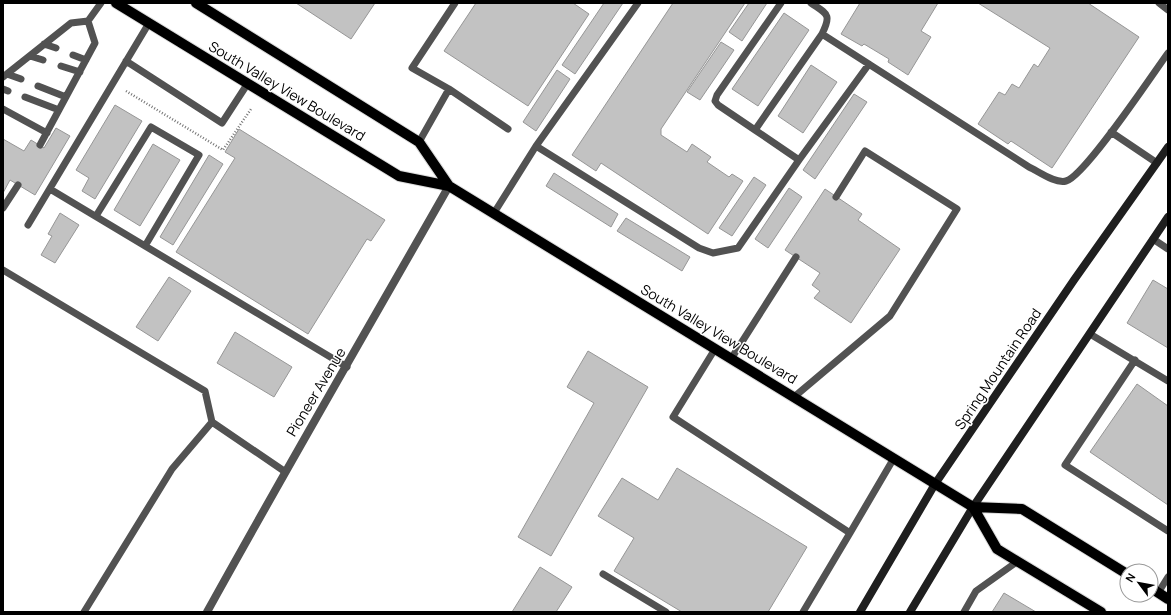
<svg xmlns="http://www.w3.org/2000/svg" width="1171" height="615" font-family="Manrope,sans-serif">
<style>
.building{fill:#c2c2c2;stroke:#969696}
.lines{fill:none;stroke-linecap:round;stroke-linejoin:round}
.primary-casing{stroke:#dbdbdb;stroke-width:12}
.path{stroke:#747474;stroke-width:2.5;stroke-dasharray:1 2;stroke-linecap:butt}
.lane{stroke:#525252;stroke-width:7}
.street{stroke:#525252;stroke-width:8}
.secondary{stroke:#1f1f1f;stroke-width:8}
.primary{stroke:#000;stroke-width:10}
.labels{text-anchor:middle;stroke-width:3;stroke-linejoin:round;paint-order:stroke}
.street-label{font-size:14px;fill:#000;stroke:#fff}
</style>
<rect width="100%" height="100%" fill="#fff"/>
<!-- building -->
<path class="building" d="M296,3H375L351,39Z
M476,3H573L589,14L528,106L444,51Z
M604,3H623L575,74L562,65Z
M673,3H745L661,129V135L687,152L692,144L711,157L707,162L729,177L732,174L743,181L708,234L601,163L596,171L572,155Z
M749,3H767L742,41L729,32Z
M860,3H938L921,31L931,37L908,75L888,62L889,59L864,44L862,46L841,34Z
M978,3H1088L1139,37L1052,168L1011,141L1008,144L978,124L999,92L1005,95L1012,84L1019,88L1034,64L1038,67L1050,48Z
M784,13L809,30L758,106L732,89Z
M721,42L734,50L700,100L687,92Z
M811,65L837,82L803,133L778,116Z
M557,70L570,79L536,131L523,122Z
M854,94L867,102L815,179L803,170Z
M115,105L142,121L95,199L82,191L89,178L76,170Z
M56,128L70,136L35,195L10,180L3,193V139L24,151L31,140L44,148Z
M239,129L385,220L371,241L367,239L308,334L176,252L235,158L225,152Z
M153,144L180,160L140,226L114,210Z
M209,155L223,164L173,245L160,237Z
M554,173L618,214L611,227L546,186Z
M754,177L766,185L732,236L719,228Z
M789,188L802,197L768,248L755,239Z
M825,189L862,214L858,220L900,249L851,323L814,298L820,291L812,285L820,273L785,250Z
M60,213L79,225L55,263L41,255L52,236L48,234Z
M626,218L690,257L682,271L617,231Z
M169,277L191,291L158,341L136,327Z
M1153,280L1168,289V348L1127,323Z
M235,332L292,367L274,397L217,363Z
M588,351L648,387L551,556L518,537L594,403L567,387Z
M1137,384L1168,406V505L1090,452Z
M677,468L807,547L768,612H682L614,571L634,538L598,516L622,478L658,500Z
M540,567L572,587L556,612H512Z
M1004,593L1036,612H992Z"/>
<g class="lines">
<!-- primary casing -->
<g class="primary-casing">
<path id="primary" d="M116,3L399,176L449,186L973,507L997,549L1101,612
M196,3L419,142L449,186
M973,507L1022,509L1127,574
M1151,588L1168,599"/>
</g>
<!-- path -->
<path class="path" d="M126,91L223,150L251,109"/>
<!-- lane -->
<path class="lane" d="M811,3C827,14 832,14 822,34
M1159,3L1168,10
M44,44L56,48
M73,55L86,60
M30,56L43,60
M126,61L222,123L248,83
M61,66L80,72
M7,74L21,79
M3,77L71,23L88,21L101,3
M38,86L66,97
M3,89L8,91
M449,89L508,129
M25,97L59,110
M3,109L47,133
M755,130L718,105L715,101L717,95L781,3
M1111,132L1157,163
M419,142L449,89L412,68L455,3
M40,145L95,43L88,21
M536,146L699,248L713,253L738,248L799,160L755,130L822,34L1029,167C1038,171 1055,184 1066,181C1085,176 1152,75 1168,53
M799,160L869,64
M50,189L347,367
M3,208L18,185
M494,213L536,146L638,3
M96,216L151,127L199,155L145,246
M28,225L149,23
M1153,239L1168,249
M3,270L205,391L212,422L284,471
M1090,334L1168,381
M715,349L673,417L850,533L894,458
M731,359L796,257
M1135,360L1065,465L1168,531
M794,397L890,316L957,209L865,151L836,197
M603,574L666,612
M1158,593L1168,577
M84,612L172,469L212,422
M803,612L850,533
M964,612L976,591L1018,561"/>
<!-- street -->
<path class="street" d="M207,612C286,469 368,328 449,186"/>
<!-- secondary -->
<path class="secondary" d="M860,612L935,484L1074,280L1168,147
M910,612L973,507L1168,217"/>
<!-- primary -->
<use href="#primary" class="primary"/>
</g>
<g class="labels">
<!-- street labels -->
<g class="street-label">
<text transform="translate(287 91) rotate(31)" y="5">South Valley View Boulevard</text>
<text transform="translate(719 334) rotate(31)" y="5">South Valley View Boulevard</text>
<text transform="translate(998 369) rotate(-56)" y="5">Spring Mountain Road</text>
<text transform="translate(316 392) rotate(-59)" y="5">Pioneer Avenue</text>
</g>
</g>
<!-- border -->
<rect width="1171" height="615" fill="none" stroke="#000000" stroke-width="8"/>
<!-- north arrow -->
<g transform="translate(1139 583) rotate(302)"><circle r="19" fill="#ffffff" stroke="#999999"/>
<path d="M0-3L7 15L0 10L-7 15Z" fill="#000000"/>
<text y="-6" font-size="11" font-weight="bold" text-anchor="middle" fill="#000000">N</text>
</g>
</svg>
